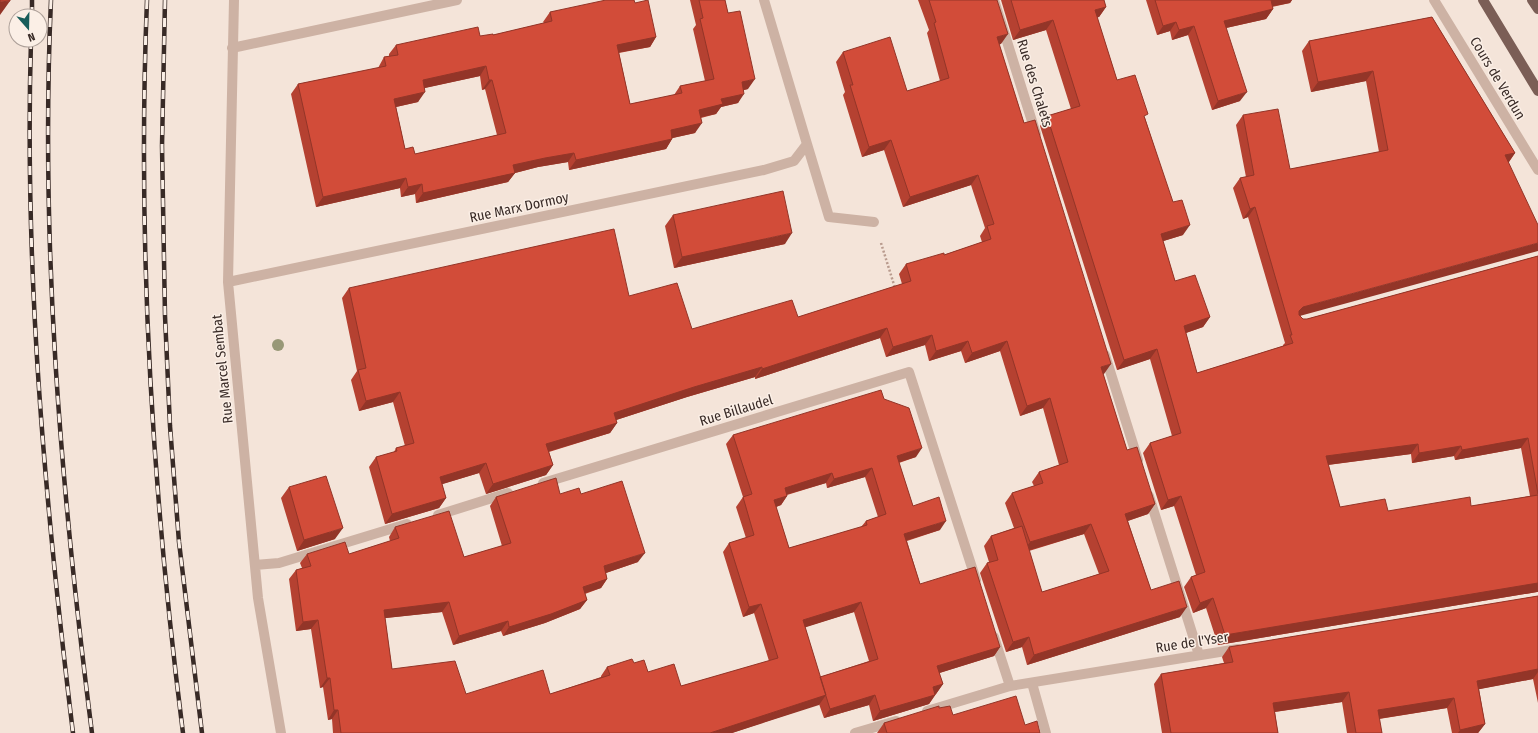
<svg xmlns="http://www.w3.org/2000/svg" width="1538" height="733" font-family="'Fira Sans Condensed',sans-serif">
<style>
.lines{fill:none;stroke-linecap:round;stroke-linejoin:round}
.path{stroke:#b99b8e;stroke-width:2.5;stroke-dasharray:2 2;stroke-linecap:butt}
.street{stroke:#cdb2a4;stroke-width:10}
.primary{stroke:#7b5e56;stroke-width:10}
.rail-casing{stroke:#382a26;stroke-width:4.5}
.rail{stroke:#fbefe6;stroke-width:3;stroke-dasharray:9;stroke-linecap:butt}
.tree{fill:#989877}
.wall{fill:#b54131;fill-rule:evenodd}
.shaded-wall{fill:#933528}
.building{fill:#d24c39;stroke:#933528;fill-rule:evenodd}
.labels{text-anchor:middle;stroke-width:3;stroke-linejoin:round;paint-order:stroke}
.street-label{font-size:14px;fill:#382a26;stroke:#fbefe6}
</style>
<rect width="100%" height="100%" fill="#f4e4d9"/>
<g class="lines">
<!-- path -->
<path class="path" d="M881,243L895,288"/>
<!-- street -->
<path class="street" d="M234,0L228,282L258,598L281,733
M994,0L1036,134
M1434,0L1538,170
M232,48L457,0
M807,144L829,217L874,222
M228,282L764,170L794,161L807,144L764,0
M1105,355L1138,460
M543,483L909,372L976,580
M1149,496L1199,655
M438,515L508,493
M255,565L279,563L407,524
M994,637L1010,686
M1032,683L1046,733
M927,711L1010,686L1238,649
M855,733L896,721"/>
<!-- primary -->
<path class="primary" d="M1483,0L1538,91
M1532,0L1538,9"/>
<!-- rail casing -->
<g class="rail-casing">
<path id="rail" d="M51,0C40,245 61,490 92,733
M147,0C137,245 152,490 183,733
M165,0L162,146L165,316L170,426L179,542L202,733
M32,16V0
M31,40C24,272 45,503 73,733"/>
</g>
<!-- rail -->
<use href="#rail" class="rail"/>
</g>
<!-- trees -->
<circle class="tree" cx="278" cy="345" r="6"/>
<!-- wall -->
<path class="wall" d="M690,0H725L728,13L748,89L744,90L738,103L721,107L716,114L701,118L695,133L672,138V139L666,149L569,170L568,162L538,167L515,173L508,182L416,203L415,194L401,197L400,188L316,207L291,94L298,84L378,68L384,57L389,56V54L396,45L493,35L544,23L543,22L550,12L635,3L656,37L650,47L619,53L630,104L674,95L680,86L705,81L693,29L696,25ZM480,76L482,90L485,89L497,135L415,154L405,149L396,107L418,102L424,88Z
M918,0H997L1001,44H999L1104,374H1103L1127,450L1155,504L1148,514L1128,521L1151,590L1180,617L1027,665L1022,647L1006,652L980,573L987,563L989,562L984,546L991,536L1014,528L1005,503L1012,493L1034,486L1032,482L1039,472L1059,465L1043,408L1020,416L1000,351L965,363L961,351L929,361L925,345L886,357L880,338L755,379V377L687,397L616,420L617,423L610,433L549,452L553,465L546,475L486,494L479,473L442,484L446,498L439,508L385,524L369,467L376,457L394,452L396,448L405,446L393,402L359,411L351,380L357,371L342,298L349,288L629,296L692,329L798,317L902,284L899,274L906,264L944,255L982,242L980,236L985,228L971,185L903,207L884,150L862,157L843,95L845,92L836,62L843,52L907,91L940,81L927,33L929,30ZM1084,534L1099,574L1042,592L1029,551Z
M1001,0H1104L1106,7L1099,17H1097L1117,80L1145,118L1183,235L1163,241L1175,281L1210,317L1203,327L1186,333L1197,373L1283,346V345L1285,343L1248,217L1243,219L1233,188L1240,178L1246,177L1236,125L1243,115L1290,169L1379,152L1366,81L1311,92L1302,51L1309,41L1432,17L1515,153L1509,162L1300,316L1303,319H1307L1538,256V592H1537L1218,645L1206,608L1193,613L1184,587L1191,577L1196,575L1174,506L1161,510L1143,453L1150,443L1172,436L1150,359L1117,370L1040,126L1047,116L1071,109L1046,30L1013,40ZM1521,448L1530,496L1471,506L1388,511L1340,507L1328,465L1411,454L1412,463L1454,456L1455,460Z
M1146,0H1292L1290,3L1272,7L1273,9L1266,19L1226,28L1240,101L1212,110L1188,35L1172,40L1170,31L1157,35Z
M673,215L785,244L674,268L665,226Z
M884,399L916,457L899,463L913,506L940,530L907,541L920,584L1000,647L994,656L939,673L943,684L929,704L873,721L869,705L824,718L819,704L732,733H333L332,719L328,720L323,687L320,688L311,629L296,631L289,579L296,570L302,568L300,563L307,554H349L390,541L389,537L395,527L464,557L502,546L490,506L496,497L581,494L638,562L606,573L607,579L601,588L585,594L587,600L580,609L545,623L503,636L501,631L453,645L442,612L385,618L392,669L466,694H550L601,677V676L607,667L634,663L648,672L681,686L769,661L754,613L743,617L723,552L729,543L746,538L736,507L743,497L726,444L733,435ZM865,477L878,517L866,521L861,527L789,548L776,507L781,505L787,496V495L826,483L827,488ZM854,612L869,661L820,677L805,627Z
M289,487L335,539L297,551L281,498Z
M1538,596V703L1533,679L1479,689L1485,724L1478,733H1452L1447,708L1379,719L1382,733H1347L1342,702L1275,712L1278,733H1162L1154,684L1161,674L1224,663L1222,657L1229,647Z
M939,708L953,715L1025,725L1040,733H877L884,723Z"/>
<!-- shaded-wall -->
<path class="shaded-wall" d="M1270,0H1292L1290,3L1264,8Z
M10,1L0,15V2Z
M1106,7L1099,17L1088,20L1095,10Z
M1273,9L1266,19L1217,30L1224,21Z
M1053,20L1046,30L1013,40L1020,30Z
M1176,22L1170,31L1157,35L1163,26Z
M1194,26L1188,35L1172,40L1179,30Z
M1008,34L1001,44L990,47L997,37Z
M656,37L650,47L610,54L617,45Z
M486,66L480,76L416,90L423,80Z
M1373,71L1366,81L1311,92L1318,82Z
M755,79L748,89L735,92L742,82Z
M489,80H492L485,89L482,90Z
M425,92L418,102L387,109L394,99Z
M1247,92L1240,101L1212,110L1218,101Z
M744,94L738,103L721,107L716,114L692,119L699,110L721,99Z
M702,123L695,133L664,140L671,130Z
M672,139L666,149L569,170L576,160Z
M891,140L884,150L862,157L869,147Z
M574,153L568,162L538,167L515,173L508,182L416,203L423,193L513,165L545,158Z
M1515,153L1508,163L1505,155Z
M978,175L971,185L903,207L910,197Z
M406,178L400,188L316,207L323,197Z
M422,184L415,194L401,197L408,187Z
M1255,207L1248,217L1243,219L1250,209Z
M1190,225L1183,235L1154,244L1161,234Z
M792,233L785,244L674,268L682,257Z
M1538,243V251L1296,317L1299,311L1303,307Z
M1210,317L1203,327L1177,336L1184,326Z
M887,328L880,338L755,379L762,369Z
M932,335L925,345L886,357L893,347Z
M968,341L961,351L929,361L936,351Z
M1007,341L1000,351L965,363L972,353Z
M1157,349L1150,359L1117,370L1124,360Z
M1111,364L1104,374L1094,377L1101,367Z
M762,367L755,377L687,397L607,423L614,413L694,387Z
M400,392L393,402L359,411L366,401Z
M1050,398L1043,408L1020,416L1027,406Z
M617,423L610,433L540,454L546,444Z
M1528,438L1521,448L1455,460L1462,450Z
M1418,444L1411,454L1319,466L1326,456Z
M1461,446L1454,456L1412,463L1419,453Z
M922,448L916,457L890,465L897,456Z
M486,463L479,473L433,487L440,477Z
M553,465L546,475L486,494L493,484Z
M872,468L865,477L827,488L834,479Z
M832,473L826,483L778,497L785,488Z
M787,496L781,505L768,510L774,500Z
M1181,496L1174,506L1161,510L1168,500Z
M446,498L439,508L385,524L392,514Z
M1155,504L1148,514L1118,524L1125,514Z
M946,521L940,530L898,543L904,534Z
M1091,524L1084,534L1023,552L1030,542Z
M343,528L335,539L297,551L304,540Z
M645,553L638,562L597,576L604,566Z
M607,579L601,588L576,596L583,587Z
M1538,583V592H1537L1218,645L1225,635Z
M1213,598L1206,608L1193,613L1200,603Z
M587,600L580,609L545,623L503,636L509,627Z
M449,602L442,612L377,619L384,610Z
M861,602L854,612L797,630L803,620Z
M761,604L754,613L743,617L749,607Z
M1187,607L1180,617L1027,665L1034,655Z
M318,620L311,629L296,631L303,622Z
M508,621L501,631L453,645L459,636Z
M1029,637L1022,647L1006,652L1013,642Z
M1000,647L994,656L930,676L937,666Z
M1538,669V672L1533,679L1470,691L1477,681Z
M327,678H330L323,687L320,688Z
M943,684L936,694L927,697L933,687Z
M1349,692L1342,702L1266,713L1273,703Z
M826,695L819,705L732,733H710Z
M875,695L869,705L824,718L830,709Z
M935,695L929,704L873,721L880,711Z
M1454,698L1447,708L1371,720L1378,710Z
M334,710H338L332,719L328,720Z
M1485,724L1478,733H1458L1460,730Z"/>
<!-- building -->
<path class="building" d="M0,0H10V1L0,2Z
M606,0H634L635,3L648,0L656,37L617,45L630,104L682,93L680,86L714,79L700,19L703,18L699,0H725L728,13L740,11L755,79L742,82L744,94L721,99L723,104L699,110L702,123L671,130L672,139L576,160L574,153L545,158L513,165L515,173L423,193L422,184L408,187L406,178L323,197L298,84L386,66L384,57L398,55L396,45L478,27L480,36L493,34V35L552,21L550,12ZM486,66L489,80H492L506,133L415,154L413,147L405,149L394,99L425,92L423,80Z
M929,0H997L1008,34L997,37L1024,123L1035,120L1111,364L1101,367L1127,450L1137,447L1155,504L1125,514L1151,590L1179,581L1187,607L1034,655L1029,637L1013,642L987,563L998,560L991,536L1022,526L1042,592L1109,571L1091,524L1030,542L1012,493L1043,483L1039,472L1068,462L1050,398L1027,406L1007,341L972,353L968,341L936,351L932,335L893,347L887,328L762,369V367L694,387L614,413L617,423L546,444L553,465L493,484L486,463L440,477L446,498L392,514L376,457L397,451L396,448L414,443L400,392L366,401L358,370L366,368L349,288L614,229L629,296L677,283L692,329L792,300L798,317L911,281L906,264L944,253V255L991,239L987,226L994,224L978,175L910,197L891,140L869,147L850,85H853L843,52L890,37L907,91L949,78L934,23L936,22Z
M1011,0H1104L1106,7L1095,10L1117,80L1135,75L1148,114L1144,116L1173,202L1182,200L1190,225L1161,234L1175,281L1195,275L1210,317L1184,326L1197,373L1293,343L1290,335H1292L1255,207L1250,209L1240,178L1254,175L1243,115L1278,109L1290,169L1388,150L1373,71L1318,82L1309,41L1432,17L1515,153L1505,155L1538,225V243L1303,307L1299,311V315L1303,319H1307L1538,256V494L1528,438L1462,450L1461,446L1419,453L1418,444L1326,456L1340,507L1385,499L1388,511L1470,497L1471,506L1538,495V583L1225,635L1213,598L1200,603L1191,577L1205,572L1181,496L1168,500L1150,443L1181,433L1157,349L1124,360L1047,116L1080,106L1053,20L1020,30Z
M1155,0H1271L1273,9L1224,21L1247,92L1218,101L1194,26L1179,30L1176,22L1163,26Z
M783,191L792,233L682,257L673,215Z
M881,390L884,399L909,408L922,448L897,456L913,506L939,497L946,521L904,534L920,584L975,567L1000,647L937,666L943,684L933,687L935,695L880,711L875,695L830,709L820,677L878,659L861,602L803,620L826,695L710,733H341L338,710H334L330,678H327L318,620L303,622L296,570L311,566L307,554L345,542L349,554L399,538L395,527L449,511L464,557L511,543L496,497L556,478L560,494L579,488L581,494L622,481L645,553L604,566L607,579L583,587L587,600L551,614L509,627L508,621L459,636L449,602L384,610L392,669L455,661L466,694L543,670L550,694L610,675L607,667L632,659L634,663L644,660L648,672L674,664L681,686L778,658L761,604L749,607L729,543L754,535L743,497L752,494L733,435ZM872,468L886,514L866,521L867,525L789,548L774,500L787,496L785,488L832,473L834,479Z
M326,476L343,528L304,540L289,487Z
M1538,596V669L1477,681L1485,724L1460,730L1454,698L1378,710L1382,733H1356L1349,692L1273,703L1278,733H1171L1161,674L1233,662L1229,647Z
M1016,696L1025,725L1037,721L1040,733H887L884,723L939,706V708L950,706L953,715Z"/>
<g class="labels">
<!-- street labels -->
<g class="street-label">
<text transform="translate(1498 78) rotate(59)" y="5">Cours de Verdun</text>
<text transform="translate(1035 83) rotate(73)" y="5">Rue des Chalets</text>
<text transform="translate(519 207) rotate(-12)" y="5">Rue Marx Dormoy</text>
<text transform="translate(222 369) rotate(-96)" y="5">Rue Marcel Sembat</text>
<text transform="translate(736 410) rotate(-17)" y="5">Rue Billaudel</text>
<text transform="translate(1192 642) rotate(-9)" y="5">Rue de l'Yser</text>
</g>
</g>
<!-- north arrow -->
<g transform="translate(28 28) rotate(160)"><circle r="19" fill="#fbefe6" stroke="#ada099"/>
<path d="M0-3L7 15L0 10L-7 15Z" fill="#185d5a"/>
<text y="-6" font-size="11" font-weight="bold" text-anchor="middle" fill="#382a26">N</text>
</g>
</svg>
